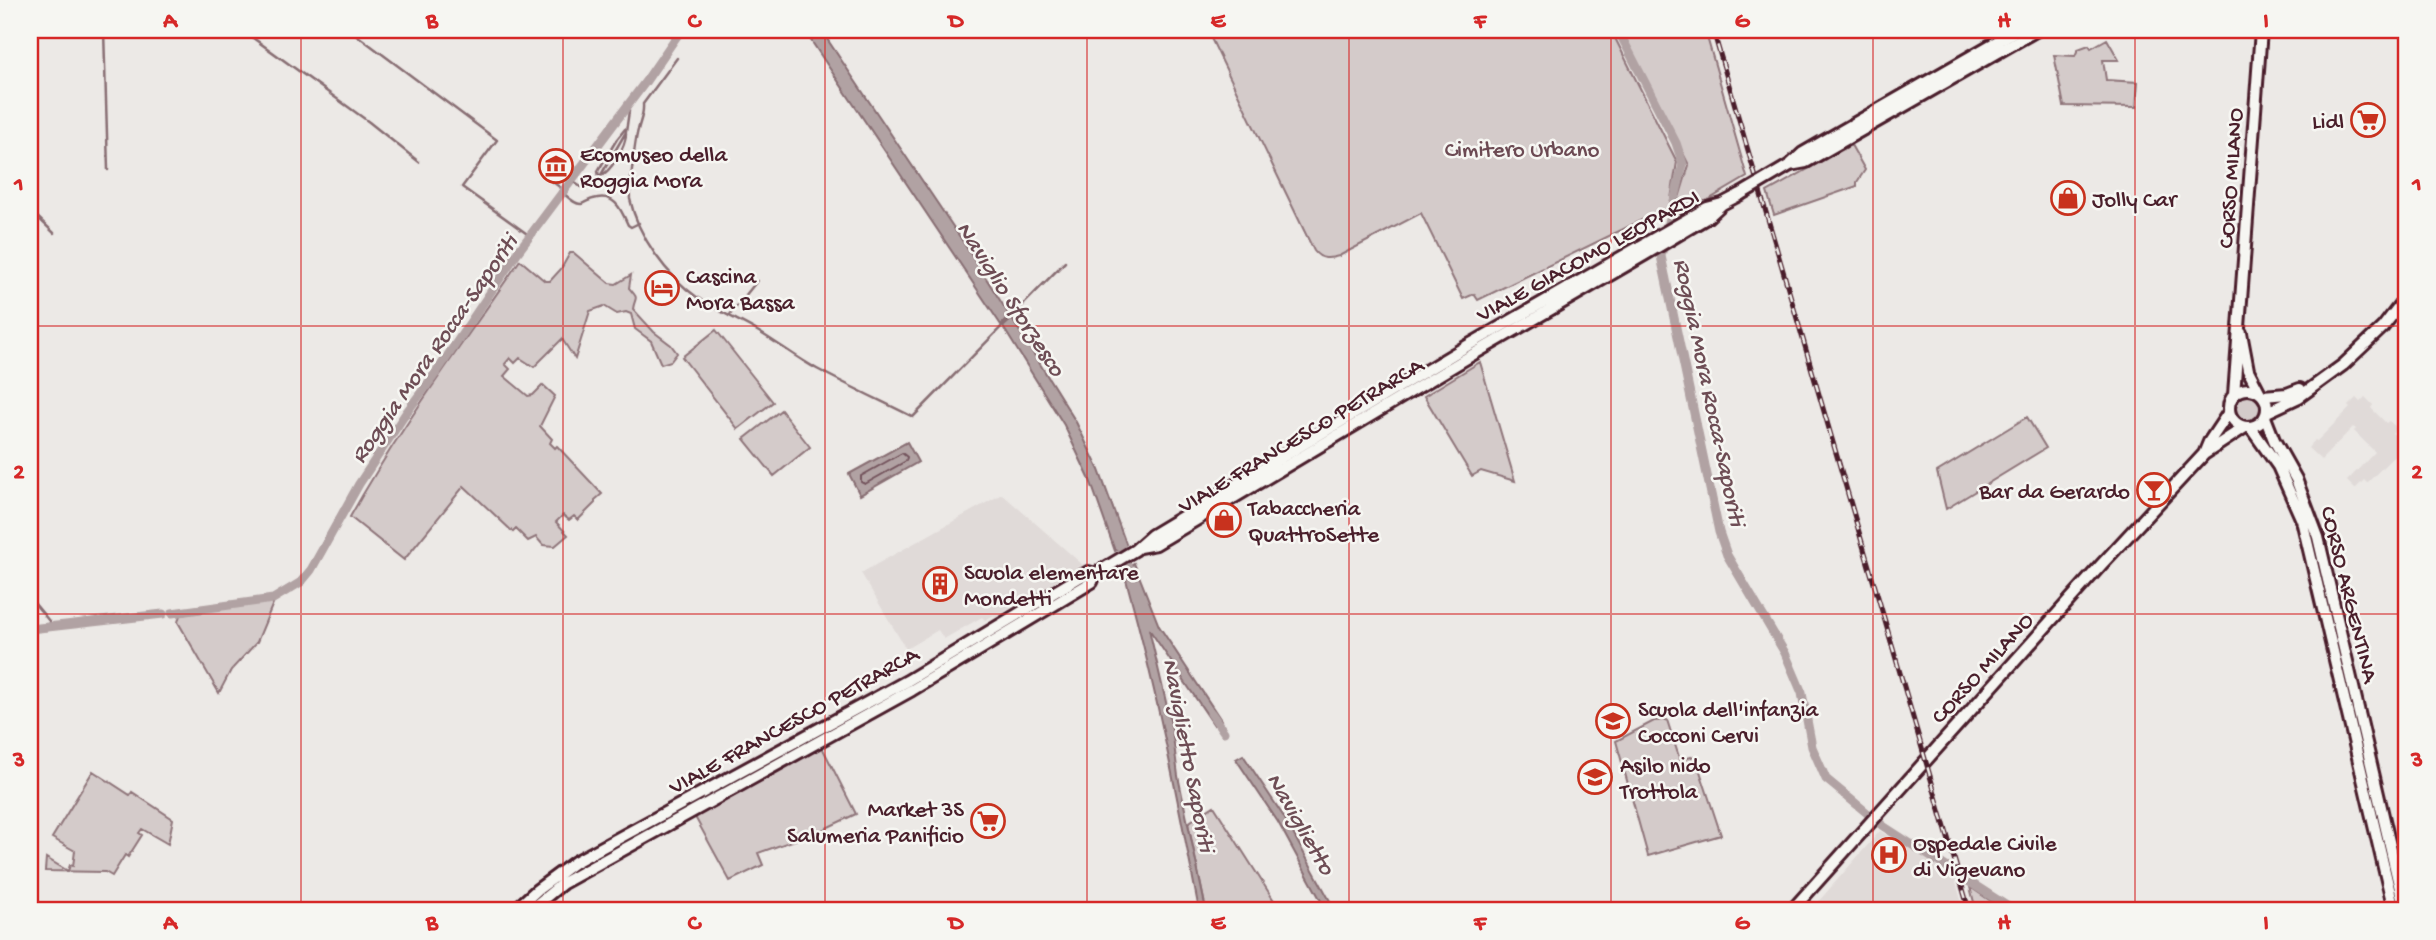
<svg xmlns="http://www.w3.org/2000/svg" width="2436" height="940" font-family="'Gochi Hand',sans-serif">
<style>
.built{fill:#e0dad8}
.green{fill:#d4cbca;stroke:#8f757a;stroke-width:2}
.water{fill:#b1a2a3;stroke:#886e73;stroke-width:2}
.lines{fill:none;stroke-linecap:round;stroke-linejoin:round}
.shore{stroke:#73535b;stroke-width:2}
.stream{stroke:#886e73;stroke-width:2.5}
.canal{stroke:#b1a2a3;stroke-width:9}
.secondary-casing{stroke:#4a1f2b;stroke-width:16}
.secondary{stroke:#f6f6f2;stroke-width:10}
.rail-casing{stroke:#4a1f2b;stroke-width:5}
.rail{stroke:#f6f6f2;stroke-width:2.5;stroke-dasharray:8;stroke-linecap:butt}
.secondary-bridge-casing{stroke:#4a1f2b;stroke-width:16;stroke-linecap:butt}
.secondary-bridge{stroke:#f6f6f2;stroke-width:10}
.grid{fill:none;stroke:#d62828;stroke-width:2;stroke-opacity:0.55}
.labels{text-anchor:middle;stroke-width:5;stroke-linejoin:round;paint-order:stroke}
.poi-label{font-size:23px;fill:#4a1f2b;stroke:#f6f6f2;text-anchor:start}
.park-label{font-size:23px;fill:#6c4a53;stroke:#f6f6f2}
.street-label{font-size:23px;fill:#4a1f2b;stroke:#f6f6f2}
.water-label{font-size:24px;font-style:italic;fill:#6e4d55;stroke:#f6f6f2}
.neatline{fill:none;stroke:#d62828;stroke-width:2.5}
.grid-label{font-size:23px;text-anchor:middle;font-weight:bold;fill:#d62828}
</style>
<rect width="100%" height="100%" fill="#ece9e6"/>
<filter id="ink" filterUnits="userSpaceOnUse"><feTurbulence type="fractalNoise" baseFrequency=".0143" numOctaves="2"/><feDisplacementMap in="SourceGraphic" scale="14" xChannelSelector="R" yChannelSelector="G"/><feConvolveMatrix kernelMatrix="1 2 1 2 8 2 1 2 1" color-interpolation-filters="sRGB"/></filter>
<g filter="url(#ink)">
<!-- built -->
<path class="built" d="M2365,397L2373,405L2371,408L2386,423L2389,421L2397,428L2392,433L2406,443V447L2398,456L2396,454L2367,483L2364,480L2355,489L2347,481L2375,452L2354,431L2356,429L2353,427L2321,460L2308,448L2315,440L2317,441L2350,408L2348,406L2356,398L2360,402Z
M1002,494L1083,565L996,617L994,615L985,620L982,617L944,639L938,630L906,649L861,573Z
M1880,831L1954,876L1964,910H1811Z"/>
<!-- green -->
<path class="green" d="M1207,30H1611L1677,162L1670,205L1662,216L1655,219L1652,215L1478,300L1474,294L1463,299L1421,213L1339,256C1329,259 1321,260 1314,251Z
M1621,30H1705L1747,177L1679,217L1673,218L1689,165Z
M2107,39L2119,60H2103L2106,80L2138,82L2136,107L2064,106L2054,55L2075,56L2078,49L2089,45L2091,48Z
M1851,145L1865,170L1857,182V186L1774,215L1767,192Z
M570,253H574L609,283L616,284L631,275L629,288C640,301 635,295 633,309L654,332L671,345L677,353L671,361L661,364L651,341L635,329L631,314L626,312L617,314L604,306L590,311L575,359L562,339L534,367L520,358L515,363L510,358L505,364L510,369L504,376L528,396L533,395L543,385L555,396L540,426L552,439L550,443L555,448L557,446L602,494L595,500V503L578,520L574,516L569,520L563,515L556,522L568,535L555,546L543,545L536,537L528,541L516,529L513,532L464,486L404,560L350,517C400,427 462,345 520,260L545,281H550L561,269Z
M716,330L773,402L738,429L682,357Z
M1480,362L1515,481L1481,471L1472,476L1424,396Z
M2236 408a12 12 0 1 1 24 0a12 12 0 1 1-24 0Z
M781,410L810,447L774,476L744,439Z
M2027,417L2046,448L1946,509L1937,472Z
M274,601L257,642L231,670L219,693L178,622L180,615Z
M1667,720L1680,760L1695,756L1721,835L1648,856L1616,741L1654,721Z
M822,747L856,814L820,831L758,853L763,865L730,881L695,817Z
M93,771L130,795L132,792L173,819L168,844L142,829L139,833L142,835L128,857L125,855L112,876L105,872L45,871L46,858L68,871L70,865L73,866L75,851L52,838Z
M1214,806L1280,910H1206L1188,823Z
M1970,887L2004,910H1976Z"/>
<!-- water -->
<path class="water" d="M804,30H821L960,237L1010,316L1001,325Z
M1012,319L1076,422L1099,470L1126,544L1115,551L1090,480L1064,425L1003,327Z
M907,442L918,462L860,495L849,474Z
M1134,563L1159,626L1221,720L1214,725L1149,629L1172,728L1178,776L1206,910H1199C1177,796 1155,681 1123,569Z
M1243,755L1284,817L1335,910H1326L1278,822L1236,759Z"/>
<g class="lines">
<!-- shore -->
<path class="shore" d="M902,453L907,457L906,461L865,484L861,482V476Z"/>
<!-- stream -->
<path class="stream" d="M104,30L108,170
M242,30L369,122L419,162
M350,30L497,140L462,187L530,236
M677,58L643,104C644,114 640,121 638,130C635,140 629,191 630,199C638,237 667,276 698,298C717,311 739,320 759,332C779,344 797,358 817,369C849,386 881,401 913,417L1065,262
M542,174L565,191
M599,177L598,171L617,139L625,129
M599,177C611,172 626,146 626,134
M572,181L584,189L592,187L598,180L626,132L629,111L626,106
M563,193C568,197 575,205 582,204C583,203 592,199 593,199C614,192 621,209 628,225L631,227L639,223
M30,210L54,233
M729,316L757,281
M30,598L54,627"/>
<!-- canal -->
<path class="canal" d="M1618,30L1676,143L1683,164L1661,256L1719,532L1727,555L1785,653L1802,693L1812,747L1826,779L1883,826L2013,910
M1118,537L1131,577
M172,613L273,599L301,582L311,570L359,484L406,413L438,370L517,253L646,81L681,30
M30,629L163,614
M1211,713L1224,732"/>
<!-- secondary casing -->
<g class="secondary-casing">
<path id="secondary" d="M1790,165L1806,162L2037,30
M1790,165L1803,153L2017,30
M2241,333L2248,370L2260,393
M2229 408a19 19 0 1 1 38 0a19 19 0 1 1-38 0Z
M2234,395L2261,30
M2263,396L2287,394L2300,389
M2267,412L2299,397L2343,365L2383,327L2406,297
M2265,417L2274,440L2296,479L2318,537L2405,910
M2251,428L2278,466L2302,520L2394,910
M2204,454L2209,442L2229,412
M1139,547L1156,544L1472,355L1644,255L1708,217L1722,204L1741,194
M515,910L537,890L575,862L907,681L1088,572L1095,574L1135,550L1152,535L1467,346L1707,208L1722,204
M530,910L563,883L912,690L1092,582L1095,574
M1792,910L2101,565L2204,454L2245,427"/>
</g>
<!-- secondary -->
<use href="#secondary" class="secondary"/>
<!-- rail casing -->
<g class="rail-casing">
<path id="rail" d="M1713,30L1969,910"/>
</g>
<!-- rail -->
<use href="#rail" class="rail"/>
<!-- secondary-bridge casing -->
<g class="secondary-bridge-casing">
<path id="secondary-bridge" d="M1741,194L1790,165"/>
</g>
<!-- secondary-bridge -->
<use href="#secondary-bridge" class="secondary-bridge"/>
</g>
</g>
<!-- grid -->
<path class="grid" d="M301,30V910M563,30V910M825,30V910M1087,30V910M1349,30V910M1611,30V910M1873,30V910M2135,30V910M30,326H2406M30,614H2406"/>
<!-- icons -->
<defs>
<g id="supermarket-ring" transform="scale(1.75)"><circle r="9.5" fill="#f6f6f2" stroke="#c8321e" stroke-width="1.5"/><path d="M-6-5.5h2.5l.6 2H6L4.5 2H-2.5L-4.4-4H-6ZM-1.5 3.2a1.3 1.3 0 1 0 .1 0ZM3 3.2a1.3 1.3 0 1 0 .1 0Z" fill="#c8321e"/></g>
<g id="museum-ring" transform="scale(1.75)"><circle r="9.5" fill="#f6f6f2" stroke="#c8321e" stroke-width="1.5"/><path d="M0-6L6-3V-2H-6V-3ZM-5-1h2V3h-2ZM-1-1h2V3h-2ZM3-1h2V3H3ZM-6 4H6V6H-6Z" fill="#c8321e"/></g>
<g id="shop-ring" transform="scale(1.75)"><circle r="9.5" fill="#f6f6f2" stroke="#c8321e" stroke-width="1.5"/><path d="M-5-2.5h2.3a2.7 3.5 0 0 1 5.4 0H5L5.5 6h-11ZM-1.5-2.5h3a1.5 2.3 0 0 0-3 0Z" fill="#c8321e"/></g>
<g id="hotel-ring" transform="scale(1.75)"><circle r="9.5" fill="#f6f6f2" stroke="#c8321e" stroke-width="1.5"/><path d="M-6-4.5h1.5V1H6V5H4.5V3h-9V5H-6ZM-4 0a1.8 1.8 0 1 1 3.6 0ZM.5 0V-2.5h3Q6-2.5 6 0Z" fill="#c8321e"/></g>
<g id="bar-ring" transform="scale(1.75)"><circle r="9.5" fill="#f6f6f2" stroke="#c8321e" stroke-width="1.5"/><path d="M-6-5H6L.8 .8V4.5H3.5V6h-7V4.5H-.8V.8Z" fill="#c8321e"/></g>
<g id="building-ring" transform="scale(1.75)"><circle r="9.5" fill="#f6f6f2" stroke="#c8321e" stroke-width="1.5"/><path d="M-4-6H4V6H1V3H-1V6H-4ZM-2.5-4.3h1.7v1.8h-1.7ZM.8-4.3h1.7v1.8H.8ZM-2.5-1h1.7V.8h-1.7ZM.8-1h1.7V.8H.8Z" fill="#c8321e"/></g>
<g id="school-ring" transform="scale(1.75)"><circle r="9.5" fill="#f6f6f2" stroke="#c8321e" stroke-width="1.5"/><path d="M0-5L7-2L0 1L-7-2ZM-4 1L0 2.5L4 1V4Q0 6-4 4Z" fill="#c8321e"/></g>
<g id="hospital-ring" transform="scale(1.75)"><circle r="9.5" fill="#f6f6f2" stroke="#c8321e" stroke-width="1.5"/><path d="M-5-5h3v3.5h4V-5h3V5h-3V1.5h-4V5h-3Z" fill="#c8321e"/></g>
</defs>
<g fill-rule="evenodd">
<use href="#supermarket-ring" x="2368" y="120"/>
<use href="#museum-ring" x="556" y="166"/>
<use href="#shop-ring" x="2068" y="198"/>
<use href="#hotel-ring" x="662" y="288"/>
<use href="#bar-ring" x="2154" y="490"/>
<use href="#shop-ring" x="1224" y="520"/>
<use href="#building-ring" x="940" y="584"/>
<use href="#school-ring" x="1613" y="721"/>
<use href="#school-ring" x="1595" y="777"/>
<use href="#supermarket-ring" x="988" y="821"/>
<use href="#hospital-ring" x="1889" y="855"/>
</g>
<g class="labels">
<!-- poi labels -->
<g class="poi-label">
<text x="2344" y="128" text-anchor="end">Lidl</text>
<text x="580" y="161">Ecomuseo della<tspan x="580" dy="26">Roggia Mora</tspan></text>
<text x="2092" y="206">Jolly Car</text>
<text x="686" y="283">Cascina<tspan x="686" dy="26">Mora Bassa</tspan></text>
<text x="2130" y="498" text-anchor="end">Bar da Gerardo</text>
<text x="1248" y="515">Tabaccheria<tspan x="1248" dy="26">QuattroSette</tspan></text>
<text x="964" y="579">Scuola elementare<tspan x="964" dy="26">Mondetti</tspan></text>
<text x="1638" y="716">Scuola dell'infanzia<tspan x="1638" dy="26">Cocconi Cervi</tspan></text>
<text x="1620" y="772">Asilo nido<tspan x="1620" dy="26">Trottola</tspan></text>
<text x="964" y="816" text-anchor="end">Market 3S<tspan x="964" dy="26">Salumeria Panificio</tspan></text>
<text x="1913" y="850">Ospedale Civile<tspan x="1913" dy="26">di Vigevano</tspan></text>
</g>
<!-- park labels -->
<g class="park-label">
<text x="1522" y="156">Cimitero Urbano</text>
</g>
<!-- street labels -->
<g class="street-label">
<text transform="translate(2229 178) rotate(-86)" y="8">CORSO MILANO</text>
<text transform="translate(1587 254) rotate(-29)" y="8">VIALE GIACOMO LEOPARDI</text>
<text transform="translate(1300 434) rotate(-31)" y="8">VIALE FRANCESCO PETRARCA</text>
<text transform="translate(2351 594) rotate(76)" y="8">CORSO ARGENTINA</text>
<text transform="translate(1981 667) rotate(-48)" y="8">CORSO MILANO</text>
<text transform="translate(793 719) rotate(-29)" y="8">VIALE FRANCESCO PETRARCA</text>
</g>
<!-- water labels -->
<g class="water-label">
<text transform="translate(1012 298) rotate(57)" y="8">Naviglio Sforzesco</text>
<text transform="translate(433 348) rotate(-55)" y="8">Roggia Mora Rocca-Saporiti</text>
<text transform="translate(1711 392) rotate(78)" y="8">Roggia Mora Rocca-Saporiti</text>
<text transform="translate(1190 755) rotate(79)" y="8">Naviglietto Saporiti</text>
<text transform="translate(1302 823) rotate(60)" y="8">Naviglietto</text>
</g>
</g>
<!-- margin -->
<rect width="2436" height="940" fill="none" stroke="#f6f6f2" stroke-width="77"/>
<rect x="38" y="38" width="2360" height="864" class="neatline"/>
<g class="grid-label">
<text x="170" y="27">A</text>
<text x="432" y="27">B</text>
<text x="694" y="27">C</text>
<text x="956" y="27">D</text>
<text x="1218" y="27">E</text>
<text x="1480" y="27">F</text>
<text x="1742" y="27">G</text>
<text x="2004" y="27">H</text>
<text x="2266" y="27">I</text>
<text x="19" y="190">1</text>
<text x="2417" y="190">1</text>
<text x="19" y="478">2</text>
<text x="2417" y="478">2</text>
<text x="19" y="766">3</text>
<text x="2417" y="766">3</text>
<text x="170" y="929">A</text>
<text x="432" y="929">B</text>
<text x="694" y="929">C</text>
<text x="956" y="929">D</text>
<text x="1218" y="929">E</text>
<text x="1480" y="929">F</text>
<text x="1742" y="929">G</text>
<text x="2004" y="929">H</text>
<text x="2266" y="929">I</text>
</g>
</svg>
